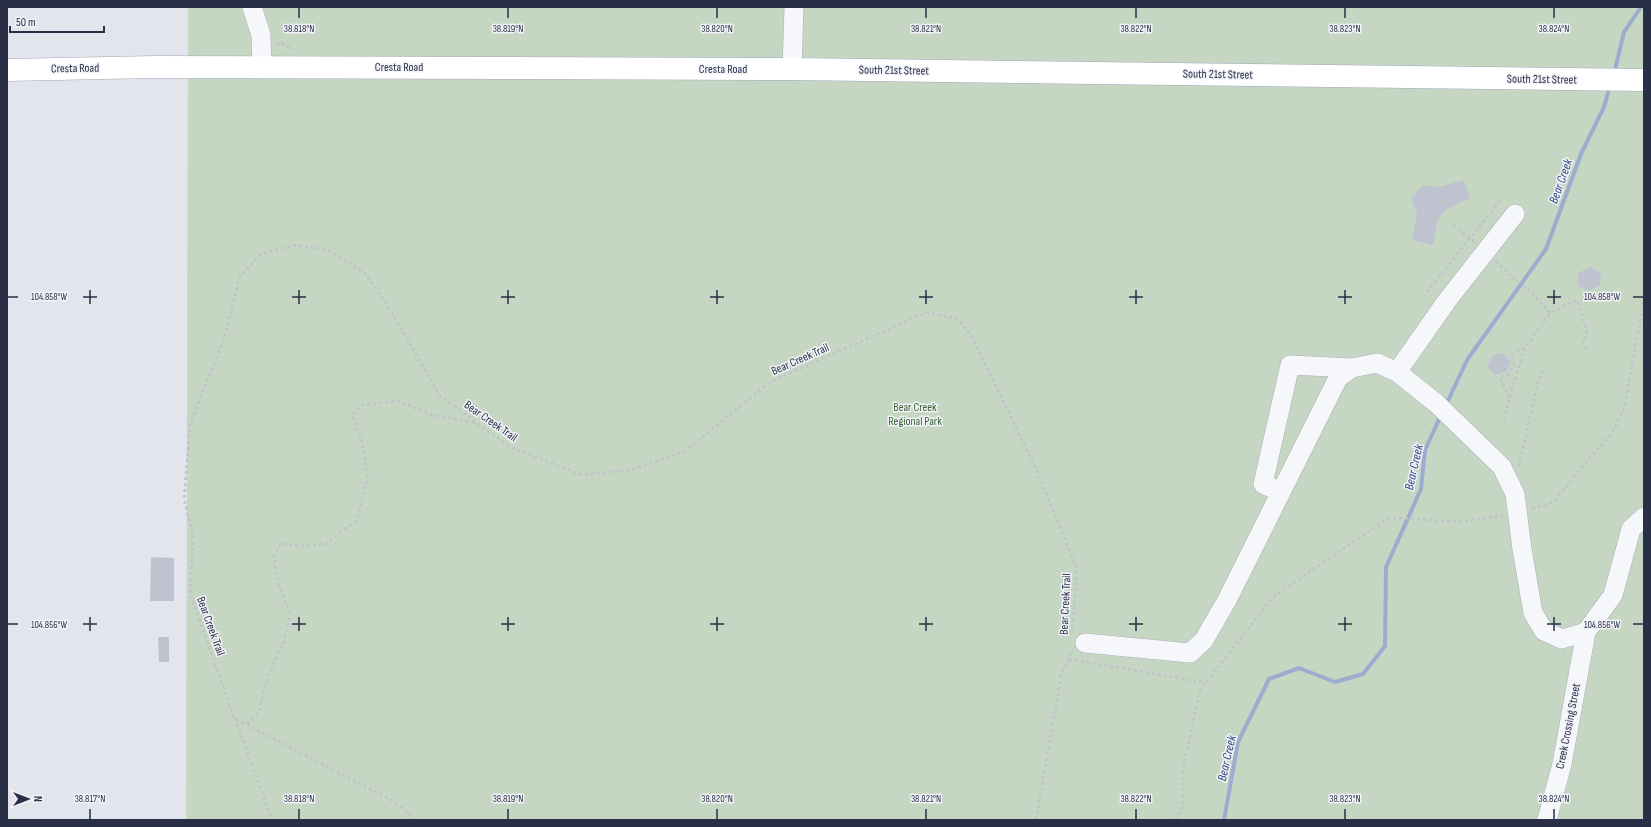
<svg xmlns="http://www.w3.org/2000/svg" width="1651" height="827" font-family="'Sofia Sans Condensed',sans-serif">
<style>
.green{fill:#c5d7c3}
.lines{fill:none;stroke-linecap:round;stroke-linejoin:round}
.stream{stroke:#9baccf;stroke-width:4}
.building{fill:#bfc3cf}
.minor-casing{stroke:#abaeba;stroke-width:20}
.major-casing{stroke:#a1a7b9;stroke-width:23}
.path{stroke:#c1c3cb;stroke-width:2.5;stroke-dasharray:3 3;stroke-linecap:butt}
.minor{stroke:#f6f7fa;stroke-width:19}
.major{stroke:#fff;stroke-width:22}
.ticks{fill:none;stroke:#292f46;stroke-width:1.5}
.labels{text-anchor:middle;stroke-width:3;stroke-linejoin:round;paint-order:stroke}
.street-label{font-size:12px;fill:#292f46;stroke:#f3f4f9}
.park-label{font-size:12px;fill:#366335;stroke:#f3f4f9}
.water-label{font-size:13px;font-style:italic;fill:#2f467e;stroke:#f3f4f9}
.ticks-label{font-size:10px;text-anchor:middle;fill:#292f46;stroke:#f3f4f9;stroke-width:3;stroke-linejoin:round;paint-order:stroke}
</style>
<rect width="100%" height="100%" fill="#e3e5ec"/>
<!-- green -->
<path class="green" d="M188,7H1644V820H186Z"/>
<g class="lines">
<!-- stream -->
<path class="stream" d="M1614,74L1624,32L1641,7
M1446,405L1467,360L1546,249L1581,154L1604,107L1610,86
M1224,820L1238,742L1269,679L1299,668L1335,682L1363,674L1385,646L1386,567L1421,489L1425,450L1441,415"/>
</g>
<!-- building -->
<path class="building" d="M1464,180L1470,198L1447,209L1438,219L1433,245L1412,240L1417,214L1411,198L1423,185L1439,187Z
M1591,267L1601,274L1600,285L1589,291L1578,286V273Z
M1503,353L1511,362L1506,372L1495,375L1487,366L1493,355Z
M151,557L174,558V601H150Z
M158,637H169V662H159Z"/>
<g class="lines">
<!-- minor casing -->
<g class="minor-casing">
<path id="minor" d="M252,7L261,35L262,67
M792,69L794,7
M1352,368L1377,363L1397,372L1436,403L1502,467L1515,494L1522,549L1533,613L1544,631L1562,639L1586,632L1613,595L1631,529L1644,517
M1397,372L1446,302L1515,214
M1085,643L1190,653L1204,640L1227,600L1338,378L1352,368L1290,365L1263,484L1281,492
M1547,820L1562,764L1586,632"/>
</g>
<!-- major casing -->
<g class="major-casing">
<path id="major" d="M7,70L155,67L792,69L1644,80"/>
</g>
<!-- path -->
<path class="path" d="M276,44L282,43L293,50
M1453,225L1475,242
M1496,261L1511,276L1529,290L1550,313
M1423,297L1502,198
M1509,398L1500,377L1509,374L1514,364L1511,354L1524,348
M1504,420L1509,399L1525,348L1550,313L1577,300L1587,331L1583,343L1587,351
M1519,466L1537,385L1544,367
M1532,509L1553,502L1613,431L1624,409L1644,299
M1069,659L1206,683
M235,718L272,820
M247,724L259,712L267,678L284,641L290,614L279,586L274,556L281,543L298,546L326,544L357,520L368,478L362,442L352,415L362,405L398,401L432,415L477,423
M416,820L395,802L234,718L190,593L193,535L184,499L190,424L225,336L239,278L261,254L296,245L328,250L365,273L390,309L439,395L510,447L582,475L635,469L685,451L770,382L927,312L958,319L972,337L1038,473L1077,569L1072,634
M1036,820L1061,677L1072,651
M1176,820L1183,805V767L1200,690L1273,597L1387,519L1401,518L1460,522L1504,515"/>
<!-- minor -->
<use href="#minor" class="minor"/>
<!-- major -->
<use href="#major" class="major"/>
</g>
<!-- ticks -->
<path class="ticks" d="M299,8V18M508,8V18M717,8V18M926,8V18M1136,8V18M1345,8V18M1554,8V18M90,290V304M299,290V304M508,290V304M717,290V304M926,290V304M1136,290V304M1345,290V304M1554,290V304M8,297H18M83,297H97M292,297H306M501,297H515M710,297H724M919,297H933M1129,297H1143M1338,297H1352M1547,297H1561M1633,297H1643M90,617V631M299,617V631M508,617V631M717,617V631M926,617V631M1136,617V631M1345,617V631M1554,617V631M8,624H18M83,624H97M292,624H306M501,624H515M710,624H724M919,624H933M1129,624H1143M1338,624H1352M1547,624H1561M1633,624H1643M90,809V819M299,809V819M508,809V819M717,809V819M926,809V819M1136,809V819M1345,809V819M1554,809V819"/>
<g class="labels">
<!-- street labels -->
<g class="street-label">
<text x="399" y="71">Cresta Road</text>
<text transform="translate(75 68) rotate(-1)" y="4">Cresta Road</text>
<text x="723" y="73">Cresta Road</text>
<text transform="translate(894 70) rotate(1)" y="4">South 21st Street</text>
<text transform="translate(1218 74) rotate(1)" y="4">South 21st Street</text>
<text transform="translate(1542 79) rotate(1)" y="4">South 21st Street</text>
<text transform="translate(800 359) rotate(-24)" y="4">Bear Creek Trail</text>
<text transform="translate(491 421) rotate(35)" y="4">Bear Creek Trail</text>
<text transform="translate(1065 604) rotate(-87)" y="4">Bear Creek Trail</text>
<text transform="translate(211 626) rotate(70)" y="4">Bear Creek Trail</text>
<text transform="translate(1568 726) rotate(-79)" y="4">Creek Crossing Street</text>
</g>
<!-- park labels -->
<g class="park-label">
<text x="915" y="411">Bear Creek<tspan x="915" dy="14">Regional Park</tspan></text>
</g>
<!-- water labels -->
<g class="water-label">
<text transform="translate(1560 181) rotate(-70)" y="5">Bear Creek</text>
<text transform="translate(1413 467) rotate(-77)" y="5">Bear Creek</text>
<text transform="translate(1226 758) rotate(-77)" y="5">Bear Creek</text>
</g>
</g>
<g class="ticks-label">
<text x="299" y="32">38.818°N</text>
<text x="508" y="32">38.819°N</text>
<text x="717" y="32">38.820°N</text>
<text x="926" y="32">38.821°N</text>
<text x="1136" y="32">38.822°N</text>
<text x="1345" y="32">38.823°N</text>
<text x="1554" y="32">38.824°N</text>
<text x="1602" y="300">104.858°W</text>
<text x="49" y="300">104.858°W</text>
<text x="1602" y="628">104.856°W</text>
<text x="49" y="628">104.856°W</text>
<text x="90" y="802">38.817°N</text>
<text x="299" y="802">38.818°N</text>
<text x="508" y="802">38.819°N</text>
<text x="717" y="802">38.820°N</text>
<text x="926" y="802">38.821°N</text>
<text x="1136" y="802">38.822°N</text>
<text x="1345" y="802">38.823°N</text>
<text x="1554" y="802">38.824°N</text>
</g>
<!-- border -->
<rect width="1651" height="827" fill="none" stroke="#292f46" stroke-width="16"/>
<!-- north arrow -->
<g transform="translate(28 799) rotate(90)" stroke="#f3f4f9" stroke-width="3" paint-order="stroke">
<path d="M0-3L7 15L0 10L-7 15Z" fill="#292f46"/>
<text y="-6" font-size="11" font-weight="bold" text-anchor="middle" fill="#292f46">N</text>
</g>
<!-- scale -->
<path d="M10 26v6h94v-6" fill="none" stroke="#292f46" stroke-width="2"/>
<text x="16" y="26" font-size="12" fill="#292f46" stroke="#f3f4f9" stroke-width="3" paint-order="stroke">50 m</text>
</svg>
